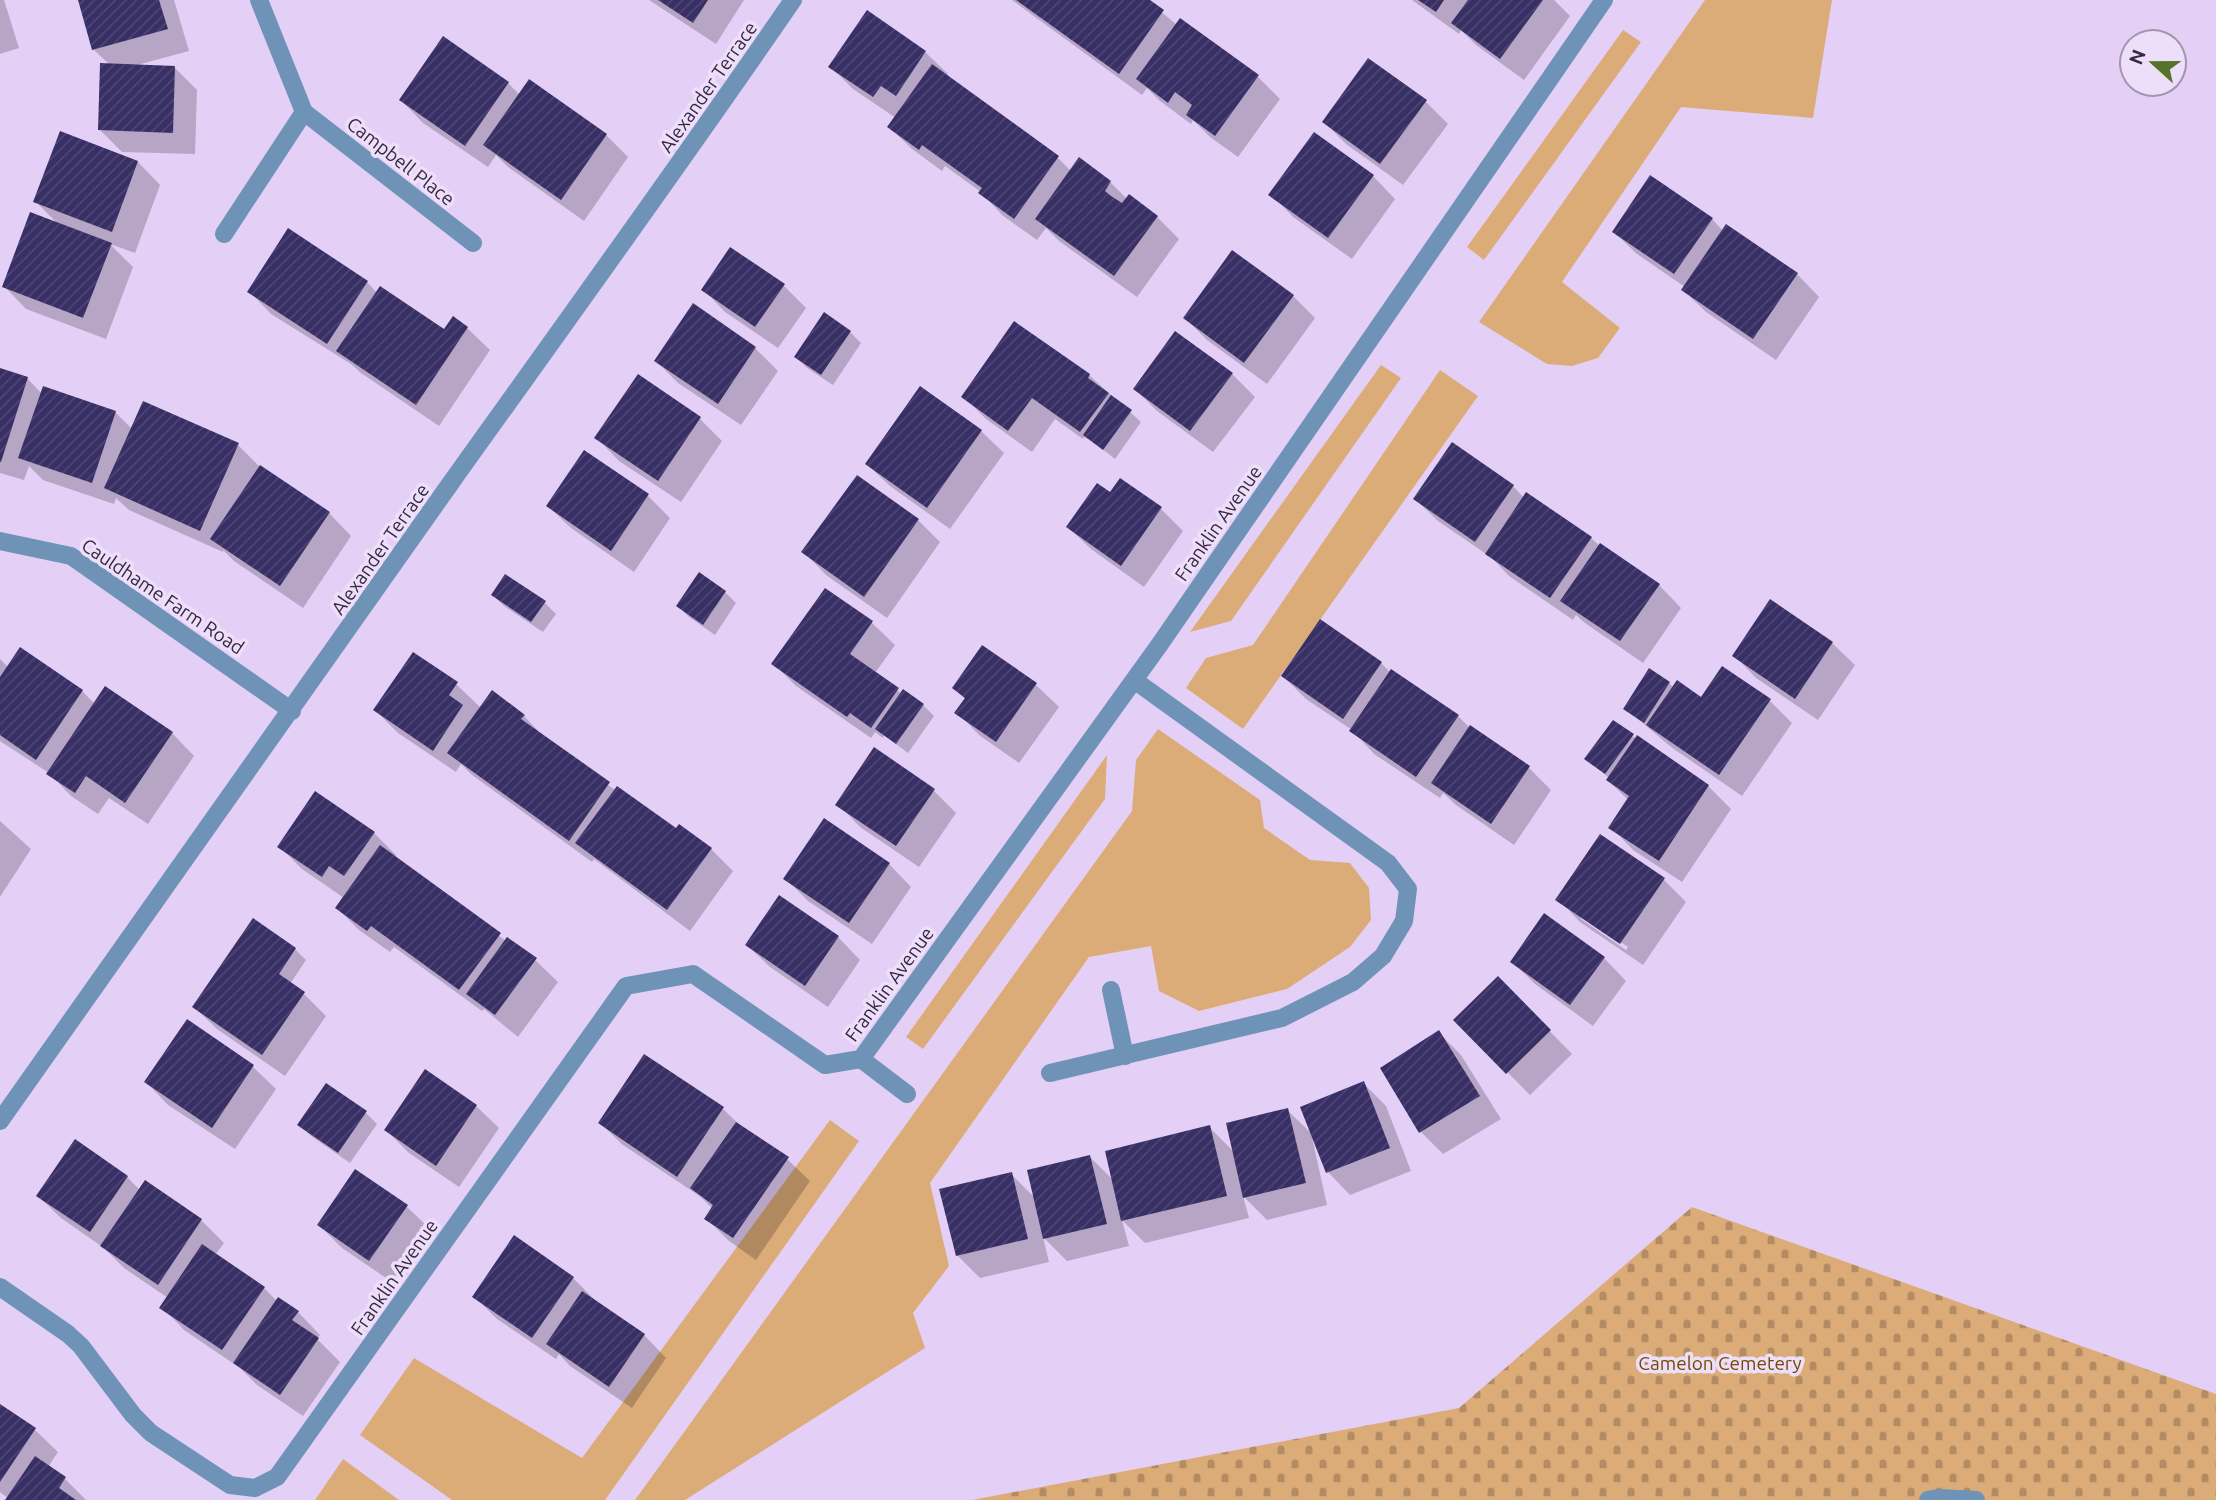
<svg xmlns="http://www.w3.org/2000/svg" width="2216" height="1500" font-family="Ubuntu,sans-serif">
<style>
.grass{fill:#dcac78}
.cemetery{fill:url(#cemetery-stones)}
.shadow{fill:#0003;fill-rule:evenodd}
.building{fill:url(#building-hatch)}
.lines{fill:none;stroke-linecap:round;stroke-linejoin:round}
.service{stroke:#6e93b7;stroke-width:18}
.minor{stroke:#6e93b7;stroke-width:18}
.labels{text-anchor:middle;stroke-width:7;stroke-linejoin:round;paint-order:stroke}
.street-label{font-size:19px;fill:#352741;stroke:#eddffa}
.park-label{font-size:19px;fill:#774904;stroke:#eddffa}
</style>
<defs>
<pattern id="cemetery-stones" width="16" height="16" patternUnits="userSpaceOnUse" patternTransform="scale(1.75)"><rect width="16" height="16" fill="#dcac78"/><path d="M2 7V4a2 2 0 0 1 4 0v3zM10 15v-3a2 2 0 0 1 4 0v3z" fill="#b38c64"/></pattern>
<pattern id="building-hatch" width="6" height="6" patternUnits="userSpaceOnUse" patternTransform="scale(1.75)"><rect width="6" height="6" fill="#383065"/><path d="M-1 1l2-2M0 6l6-6M5 7l2-2" fill="none" stroke="#4d4574"/></pattern>
</defs>
<rect width="100%" height="100%" fill="#e4cff7"/>
<!-- grass -->
<path class="grass" d="M1705,0H1832L1813,118L1681,107L1562,282L1620,328L1598,358L1572,366L1547,364L1479,322Z
M1623,30L1641,42L1484,260L1467,247Z
M1381,365L1401,378L1231,621L1190,632Z
M1440,370L1478,396L1243,729L1186,688L1206,658L1253,645Z
M1158,729L1260,800L1264,828L1310,860L1350,863L1369,888L1371,920L1350,947L1287,989L1199,1011L1159,991L1151,946L1089,957L930,1183L949,1266L913,1313L925,1348L685,1500H635L1132,811L1136,760Z
M1107,755L1105,799L923,1049L906,1037Z
M830,1120L859,1141L605,1500H452L360,1435L414,1358L582,1458Z
M343,1459L399,1500H315Z"/>
<!-- cemetery -->
<path class="cemetery" d="M1692,1207L2216,1394V1500H972L1459,1408Z"/>
<!-- shadow -->
<path class="shadow" d="M0,0H4L19,48L0,54Z
M80,0H174L189,51L137,65L174,67L197,90L195,154L122,152L100,130L110,65L93,49Z
M649,0H744L716,44Z
M1012,0H1147L1177,25L1180,20L1258,77L1280,99L1238,157L1210,137L1193,120L1191,124L1160,101L1147,88L1142,95Z
M1412,0H1554L1570,16L1524,80L1476,45L1461,30L1459,34Z
M925,52L948,74L946,77L1058,158L1071,171L1110,182L1127,199L1157,217L1179,239L1137,297L1059,241L1046,228L1037,240L1002,215L981,192L945,166L942,171L912,149L889,127L896,118L853,89L831,67Z
M508,83L520,95L606,135L628,157L584,221L508,167L496,155L488,167L423,123L401,100Z
M1425,101L1448,124L1403,185L1346,144L1324,122Z
M1314,134L1373,176L1395,199L1352,259L1293,217L1271,194Z
M138,162L160,185L135,253L110,244L133,267L106,339L26,309L4,286L58,224L35,201Z
M1712,219L1723,231L1797,274L1819,297L1776,360L1706,312L1683,290L1685,287L1637,254L1614,232Z
M367,282L377,293L444,332L467,328L490,350L439,426L361,373L351,364L271,314L249,291Z
M783,285L806,308L778,348L725,312L703,289Z
M1293,296L1315,318L1267,384L1207,340L1185,318Z
M693,305L755,348L778,371L741,425L678,383L656,361Z
M850,332L861,343L833,385L807,368L796,357Z
M1175,333L1232,374L1255,397L1213,452L1157,411L1135,389Z
M0,370L27,378L42,394L115,412L132,429L238,445L259,466L329,513L351,536L303,608L234,561L223,550V552L129,510L116,498L114,504L43,480L29,466L24,480L0,473Z
M1089,375L1141,422L1115,459L1092,441L1084,437L1083,439L1055,419L1032,452L986,419L964,397Z
M700,419L722,441L681,502L619,461L597,438Z
M981,431L1004,453L950,529L890,486L867,464Z
M1121,480L1161,509L1183,531L1144,587L1091,549L1068,527L1110,495Z
M1513,486L1524,498L1591,538L1600,546L1659,585L1681,608L1643,663L1585,623L1576,615L1573,620L1509,576L1492,558L1438,521L1415,499Z
M648,496L670,518L634,572L571,528L548,506Z
M918,520L940,542L887,618L826,575L804,552Z
M826,590L872,623L895,645L875,673L902,694L923,705L934,716L908,753L884,735L883,738L875,732L871,738L796,686L774,664Z
M725,592L736,603L715,635L689,617L678,606Z
M493,595L545,603L556,614L543,632L504,606Z
M1832,643L1855,665L1818,720L1756,678L1734,655Z
M983,647L1036,685L1059,707L1019,763L979,735L957,712L966,700L954,688Z
M0,659L8,667L82,691L95,704L172,733L194,756L148,824L109,798L98,814L71,796L49,773L0,741Z
M1381,663L1391,673L1458,716L1470,728L1529,768L1551,790L1514,845L1456,805L1443,793L1440,798L1374,754L1352,730L1306,699L1283,676Z
M1669,683L1674,688L1701,699L1770,701L1792,723L1742,796L1671,747L1625,708Z
M456,684L481,708L524,716L546,739L615,790L676,831L711,849L733,871L690,931L594,859L592,862L472,775L461,764L456,772L398,733L375,710Z
M1632,736L1708,786L1731,809L1682,882L1633,850L1611,827L1629,801L1608,780L1609,778L1587,759Z
M934,791L956,813L919,867L860,827L838,804Z
M0,821L31,849L0,897Z
M374,833L396,855L394,858L506,941L535,960L558,982L518,1037L484,1009L482,1011L394,947L390,952L359,930L337,908L344,898L302,869L280,847Z
M889,864L911,887L872,944L808,901L786,879Z
M1664,880L1686,902L1643,965L1580,922L1558,899ZM1581,915L1628,947L1626,950L1581,919Z
M253,921L295,949L306,960L290,984L304,994L326,1016L285,1076L217,1029L194,1007Z
M838,937L860,960L828,1007L770,967L747,945Z
M1604,958L1626,981L1593,1026L1535,984L1512,961Z
M1498,978L1572,1054L1530,1095L1456,1020Z
M187,1022L253,1067L276,1089L235,1149L168,1105L146,1082Z
M1439,1033L1461,1055L1501,1119L1443,1154L1421,1132Z
M645,1056L723,1109L743,1128L787,1159L810,1181L756,1260L729,1241L706,1218L713,1209L701,1197L623,1145L600,1123Z
M1363,1083L1386,1106L1411,1171L1350,1195L1328,1172Z
M476,1106L499,1128L459,1187L409,1153L386,1130Z
M1287,1110L1311,1133L1327,1205L1267,1220L1243,1196L1249,1218L1145,1243L1122,1220L1129,1246L1067,1261L1043,1237L1049,1262L980,1278L958,1256L1011,1174L1035,1198L1090,1157L1113,1180L1209,1127L1234,1152Z
M366,1113L377,1124L350,1163L311,1136L300,1125Z
M75,1142L127,1177L140,1190L145,1182L201,1220L224,1243L215,1255L264,1288L277,1301L298,1312L320,1335L317,1339L340,1362L303,1416L257,1385L240,1368L184,1330L162,1307L168,1298L124,1268L104,1248L61,1218L38,1196Z
M406,1206L429,1228L392,1282L342,1248L319,1225Z
M573,1278L595,1300L644,1335L666,1358L632,1408L570,1366L559,1354L556,1359L497,1319L475,1297Z
M0,1406L35,1430L58,1452L48,1467L65,1479L86,1500H7L8,1498L0,1492Z"/>
<!-- building -->
<path class="building" d="M78,0H159L168,29L92,50Z
M658,0H708L693,23Z
M1016,0H1150L1164,10L1119,74Z
M1418,0H1444L1436,12Z
M1468,0H1543L1500,59L1451,23Z
M867,10L926,51L896,96L881,86L873,97L828,67Z
M1180,18L1259,75L1215,136L1186,115L1192,105L1183,98L1175,92L1168,103L1136,79Z
M443,36L509,82L465,146L399,100Z
M1368,58L1427,100L1380,164L1322,122Z
M100,63L175,66L173,133L98,130Z
M932,64L1059,156L1014,219L978,193L982,188L922,145L919,150L887,127Z
M529,79L607,134L561,200L483,145Z
M60,131L138,161L112,232L33,202Z
M1314,132L1374,175L1328,238L1268,195Z
M1079,157L1111,181L1105,191L1111,196L1122,203L1129,194L1158,216L1114,276L1035,219Z
M1650,175L1713,218L1674,274L1612,232Z
M30,212L112,243L83,318L2,287Z
M1726,224L1798,273L1753,339L1681,290Z
M288,228L368,281L327,344L247,292Z
M730,247L785,284L755,327L701,290Z
M1232,250L1294,295L1244,363L1183,318Z
M380,286L444,329L453,316L468,327L416,405L336,351Z
M693,303L756,347L718,404L654,361Z
M824,312L851,331L821,375L794,357Z
M1014,321L1090,374L1088,378L1109,393L1080,432L1032,398L1008,431L961,397Z
M1175,331L1233,373L1190,431L1133,389Z
M0,368L28,377L1,462H0Z
M638,374L701,417L658,481L594,438Z
M43,386L116,411L92,483L18,458Z
M920,386L982,430L927,508L865,464Z
M1111,395L1132,410L1103,450L1083,435Z
M143,401L239,443L200,531L104,488Z
M1452,442L1514,485L1475,542L1413,499Z
M584,450L649,494L611,551L546,506Z
M260,465L330,512L280,586L210,539Z
M857,475L919,519L864,597L801,552Z
M1120,478L1162,507L1121,566L1066,527L1097,483L1110,492Z
M1526,492L1592,537L1550,598L1485,554Z
M1600,543L1660,584L1620,641L1560,601Z
M699,572L726,591L703,625L676,606Z
M505,574L546,601L531,622L491,595Z
M825,588L873,621L850,654L899,688L871,728L850,713L847,717L771,664Z
M1770,599L1833,642L1795,699L1732,656Z
M1320,619L1382,662L1343,719L1281,676Z
M982,645L1037,683L996,742L954,713L965,698L952,688Z
M20,647L83,690L36,760L0,735V677Z
M413,652L458,682L449,695L463,705L433,751L373,710Z
M1722,666L1771,699L1719,775L1646,725L1677,680L1701,697Z
M1649,668L1670,682L1644,723L1623,709Z
M1391,669L1459,715L1416,777L1349,731Z
M105,686L173,732L125,803L86,776L75,793L46,774Z
M903,689L924,704L896,744L875,729Z
M492,690L525,715L521,719L610,782L569,841L447,753Z
M1613,720L1634,734L1605,774L1584,759Z
M1470,725L1530,766L1491,824L1431,783Z
M1637,735L1709,785L1659,861L1608,828L1629,796L1606,780Z
M874,747L935,789L896,846L835,805Z
M617,786L676,828L679,824L712,848L667,910L575,843Z
M315,791L375,832L344,876L329,866L322,877L277,847Z
M824,818L890,863L849,923L783,879Z
M1600,834L1665,878L1620,944L1555,900Z
M380,845L501,933L459,990L371,926L367,931L335,908Z
M779,895L839,936L805,986L745,945Z
M1544,913L1605,957L1570,1005L1510,962Z
M253,918L296,948L279,974L305,992L262,1055L192,1007Z
M507,937L537,958L495,1015L466,994Z
M1498,976L1551,1030L1506,1074L1453,1020Z
M187,1019L254,1065L212,1128L144,1082Z
M1439,1030L1480,1096L1419,1133L1380,1068Z
M644,1054L724,1107L677,1177L598,1123Z
M425,1069L477,1105L436,1166L384,1130Z
M1364,1081L1390,1148L1326,1173L1300,1107Z
M326,1083L367,1111L338,1153L297,1125Z
M1288,1108L1306,1183L1243,1198L1226,1123Z
M736,1122L789,1157L733,1238L704,1219L713,1205L690,1188Z
M1210,1125L1227,1196L1121,1221L1105,1151Z
M75,1139L128,1176L90,1232L36,1196Z
M1090,1155L1107,1224L1043,1239L1027,1170Z
M355,1169L408,1205L369,1261L317,1225Z
M1012,1172L1028,1239L956,1256L939,1189Z
M145,1180L202,1219L158,1285L100,1246Z
M514,1235L574,1277L532,1338L472,1297Z
M202,1244L265,1287L222,1350L159,1308Z
M582,1291L645,1334L609,1387L546,1344Z
M278,1297L299,1311L292,1320L319,1338L280,1395L233,1363Z
M0,1404L36,1428L0,1482Z
M35,1456L66,1477L59,1488L76,1500H5Z"/>
<g class="lines">
<!-- service -->
<path class="service" d="M861,1059L907,1094
M1928,1500L1940,1498L1976,1500"/>
<!-- minor -->
<path class="minor" d="M259,0L304,112L473,243
M224,234L304,112
M0,541L71,556L292,711
M1111,990L1125,1056
M1050,1073L1282,1018L1353,982L1383,956L1404,921L1408,889L1388,863L1134,680
M0,1121C151,910 300,697 450,484C565,323 681,163 793,0
M0,1287L68,1334L81,1346L133,1415L151,1433L230,1485L255,1488L277,1477L626,986L693,974L825,1065L861,1059L1160,644L1604,0"/>
</g>
<g class="labels">
<!-- street labels -->
<g class="street-label">
<text transform="translate(708 87) rotate(-55)" y="7">Alexander Terrace</text>
<text transform="translate(401 161) rotate(38)" y="7">Campbell Place</text>
<text transform="translate(1218 523) rotate(-55)" y="7">Franklin Avenue</text>
<text transform="translate(380 549) rotate(-55)" y="7">Alexander Terrace</text>
<text transform="translate(163 596) rotate(34)" y="7">Cauldhame Farm Road</text>
<text transform="translate(889 984) rotate(-54)" y="7">Franklin Avenue</text>
<text transform="translate(394 1277) rotate(-55)" y="7">Franklin Avenue</text>
</g>
<!-- park labels -->
<g class="park-label">
<text x="1720" y="1370">Camelon Cemetery</text>
</g>
</g>
<!-- north arrow -->
<g transform="translate(2153 63) rotate(291)"><circle r="33" fill="#eddffa" stroke="#a395b0" stroke-width="2"/>
<path d="M0-5L12 26L0 18L-12 26Z" fill="#567429"/>
<text y="-10" font-size="19" font-weight="bold" text-anchor="middle" fill="#352741">N</text>
</g>
</svg>
